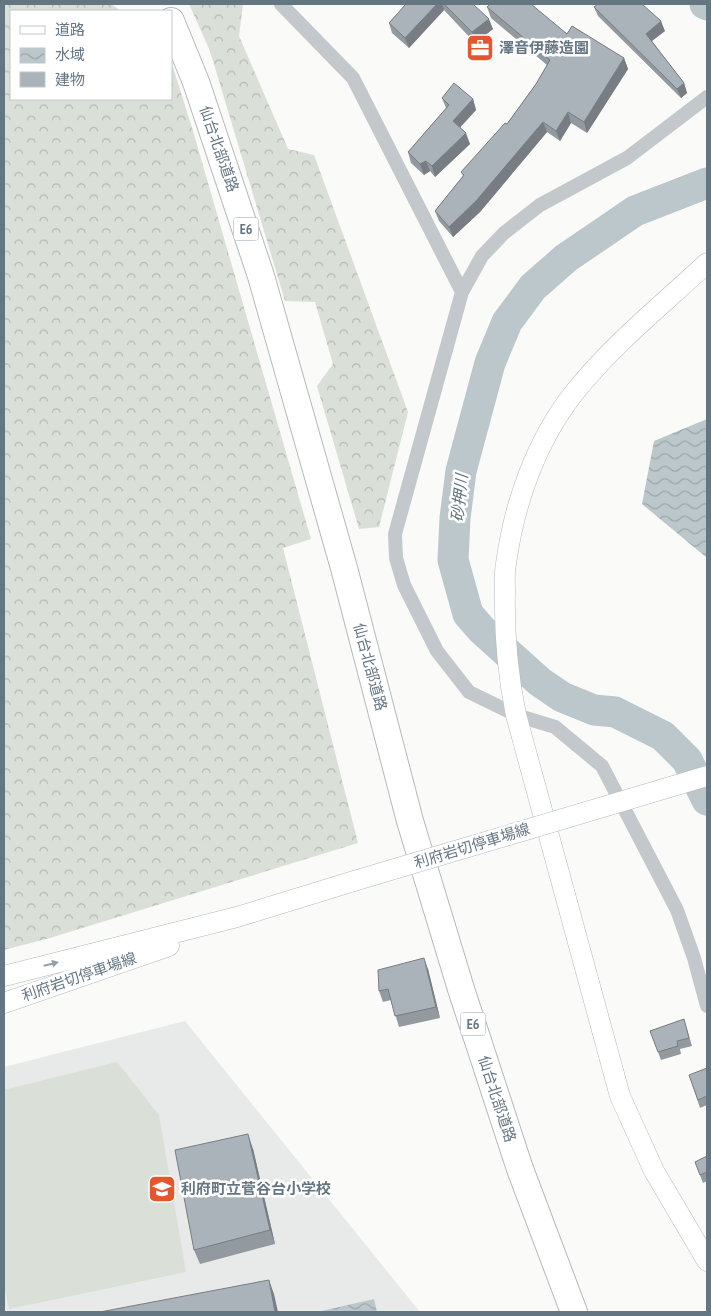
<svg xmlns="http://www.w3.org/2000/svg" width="711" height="1316" font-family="'PT Sans Narrow','Noto Sans JP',sans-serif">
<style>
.built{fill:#e8e9e9}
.grass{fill:#dadfd7}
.forest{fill:url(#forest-crowns)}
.water{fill:url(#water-waves)}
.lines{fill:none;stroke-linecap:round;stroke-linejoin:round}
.river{stroke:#bbc7cb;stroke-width:31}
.secondary-casing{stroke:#b3babf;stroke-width:21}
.highway-casing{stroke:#b4b9bd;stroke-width:28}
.street{stroke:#c3c8cc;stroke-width:14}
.secondary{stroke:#fff;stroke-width:20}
.highway{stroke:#fff;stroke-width:26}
.secondary-bridge-casing{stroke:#b3babf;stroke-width:21;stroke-linecap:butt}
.secondary-bridge{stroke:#fff;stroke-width:20}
.wall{fill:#929a9f}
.shaded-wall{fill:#777d82}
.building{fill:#aab3b9;stroke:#777d82}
.oneway{fill:#939fa8}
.labels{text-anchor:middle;stroke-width:5;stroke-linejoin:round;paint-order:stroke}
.shield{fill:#fff;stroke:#939fa8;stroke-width:1}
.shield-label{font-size:14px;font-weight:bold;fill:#657683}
.poi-label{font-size:15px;font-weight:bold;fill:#657683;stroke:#fff;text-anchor:start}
.street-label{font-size:15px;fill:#657683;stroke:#fff}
.water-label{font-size:16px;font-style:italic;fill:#60757c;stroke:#fff}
</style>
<defs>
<pattern id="forest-crowns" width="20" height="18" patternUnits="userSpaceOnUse" patternTransform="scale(1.25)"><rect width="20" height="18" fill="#dadfd7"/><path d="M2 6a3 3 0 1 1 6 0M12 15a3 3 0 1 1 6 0" fill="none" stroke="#b4b9b4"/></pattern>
<pattern id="water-waves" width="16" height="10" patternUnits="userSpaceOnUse" patternTransform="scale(1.25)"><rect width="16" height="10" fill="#bbc7cb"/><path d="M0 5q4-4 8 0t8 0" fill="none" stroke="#9ca6aa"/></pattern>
</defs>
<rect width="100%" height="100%" fill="#fafaf8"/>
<!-- built -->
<path class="built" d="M185,1021L420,1312H4V1067Z"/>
<!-- grass -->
<path class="grass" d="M117,1062L159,1115L186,1272L9,1309L4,1284V1090Z"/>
<!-- forest -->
<path class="forest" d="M4,4H111L121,11H11V99H171V61L193,131L311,539L283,548L358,843L50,938L4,950Z
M189,4H243L239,36L288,149L314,155L408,412L379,527L359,529L317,386L333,364L315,302L285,301L210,51Z"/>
<!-- water -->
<path class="water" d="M707,419V558L642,504L654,441Z
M374,1299L377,1312H317Z"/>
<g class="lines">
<!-- river -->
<path class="river" d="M705,4L707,5
M707,183L635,211L566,258L533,287L507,322L490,363L461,471L455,518L453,560L468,614L482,630L540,682L562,697L594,710L615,712L663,736L687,760L707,800"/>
<!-- secondary casing -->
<g class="secondary-casing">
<path id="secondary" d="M707,263C662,305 612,345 574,393C536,441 514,504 506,564C504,573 505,582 505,591C504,632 508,675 516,715L620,1096L654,1171L707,1261
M4,976L237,917L354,881
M4,1003L169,946"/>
</g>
<!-- highway casing -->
<g class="highway-casing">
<path id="highway" d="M171,21L196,82L261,276L344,568L410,821L461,989L520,1169L574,1312"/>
</g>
<!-- street -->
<path class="street" d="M281,4L353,78L462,292
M707,97L627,158L540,205L504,233L482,256L462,292L395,534L396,558L404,585L437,651L469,692L516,715L555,727L602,766L677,910L694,958L707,1006"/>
<!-- secondary -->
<use href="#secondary" class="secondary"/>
<!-- highway -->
<use href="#highway" class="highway"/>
<!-- secondary-bridge casing -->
<g class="secondary-bridge-casing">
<path id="secondary-bridge" d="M354,881L707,776"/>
</g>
<!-- secondary-bridge -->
<use href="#secondary-bridge" class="secondary-bridge"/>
</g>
<!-- wall -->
<path class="wall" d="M406,4H473L493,29L475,43L444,10L409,48L392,33L389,23Z
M487,7L567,34L624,58L628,69L587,133L571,123L560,141L547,132L480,212L453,237L439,221L435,211L463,176L461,172L507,124L536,84L547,65L491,18Z
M594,7L665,31L652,41L684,83L687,93L681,98L598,16Z
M442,98L473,99L476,110L460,127L470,144L435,177L430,171L424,175L411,163L408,152L446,108Z
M428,969L440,1018L399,1027L391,1000L383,1002L379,991Z
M684,1019L692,1046L680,1049L681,1054L661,1060L650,1031Z
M707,1068V1105L700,1108L689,1075Z
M253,1149L275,1244L200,1264L194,1250Z
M707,1156V1181L703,1183L695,1162Z"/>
<!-- shaded-wall -->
<path class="shaded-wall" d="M437,4H442L444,10L409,48L405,38Z
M489,19L493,29L475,43L472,32Z
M661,21L665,31L649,43L646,34Z
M624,58L628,69L587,133L584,122Z
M684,83L687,93L681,98L677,89Z
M473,99L476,110L457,131L453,121Z
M568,112L571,123L560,141L556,131Z
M543,122L547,132L480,212L453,237L449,227Z
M466,133L470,144L435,177L432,166Z
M426,161L430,171L424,175L420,164Z
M424,958L428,969L440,1018L436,1007Z
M248,1134L253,1149L275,1244L270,1230Z
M269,1280L274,1294L278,1312H275Z"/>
<!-- building -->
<path class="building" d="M406,4H437L405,38L389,23Z
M444,4H473L489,19L472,32Z
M490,4H531L567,34L572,26L624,58L584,122L568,112L556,131L543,122L476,201L449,227L435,211L464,175L461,172L505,123L507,124L536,84L550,60L487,7Z
M598,4H642L661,21L646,34L684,83L677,89L594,7Z
M454,83L473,99L453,121L466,133L432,166L426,161L420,164L408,152L449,105L442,98Z
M424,958L436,1007L395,1016L388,989L379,991L378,970Z
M684,1019L689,1038L677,1041L678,1046L658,1052L650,1031Z
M707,1068V1096L698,1100L689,1075Z
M248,1134L270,1230L194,1250L175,1150Z
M707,1156V1172L700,1175L695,1162Z
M269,1280L275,1312H100Z"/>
<!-- one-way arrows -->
<defs><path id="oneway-solid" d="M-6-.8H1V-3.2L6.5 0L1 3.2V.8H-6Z" transform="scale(1.25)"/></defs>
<use class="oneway" href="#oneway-solid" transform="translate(51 964) rotate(-14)"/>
<!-- icons -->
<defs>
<g id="office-square" transform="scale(1.4375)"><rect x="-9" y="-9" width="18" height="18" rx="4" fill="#e4572e" stroke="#fff"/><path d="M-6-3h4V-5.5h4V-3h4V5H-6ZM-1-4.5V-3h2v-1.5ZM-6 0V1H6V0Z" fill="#fff"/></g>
<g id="school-square" transform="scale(1.4375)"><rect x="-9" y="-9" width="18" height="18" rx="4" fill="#e4572e" stroke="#fff"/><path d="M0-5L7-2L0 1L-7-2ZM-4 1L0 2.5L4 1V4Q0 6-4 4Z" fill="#fff"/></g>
</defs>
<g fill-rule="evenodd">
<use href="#office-square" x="480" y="48"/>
<use href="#school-square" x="162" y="1189"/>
</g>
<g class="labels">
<!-- shield labels -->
<g class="shield">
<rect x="233.5" y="217.5" width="25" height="23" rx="4"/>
<rect x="460.5" y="1012.5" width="25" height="23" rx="4"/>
</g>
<g class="shield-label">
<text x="246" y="234">E6</text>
<text x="473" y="1029">E6</text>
</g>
<!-- poi labels -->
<g class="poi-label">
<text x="499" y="53">澤音伊藤造園</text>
<text x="181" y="1194">利府町立菅谷台小学校</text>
</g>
<!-- street labels -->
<g class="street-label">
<text transform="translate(219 149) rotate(71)" y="5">仙台北部道路</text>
<text transform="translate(370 667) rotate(75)" y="5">仙台北部道路</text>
<text transform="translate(472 846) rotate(-17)" y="5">利府岩切停車場線</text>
<text transform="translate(79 977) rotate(-19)" y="5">利府岩切停車場線</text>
<text transform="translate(497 1099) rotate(72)" y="5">仙台北部道路</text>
</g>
<!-- water labels -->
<g class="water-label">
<text transform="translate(459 498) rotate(-84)" y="6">砂押川</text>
</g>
</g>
<!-- border -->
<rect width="711" height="1316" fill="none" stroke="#657683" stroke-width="10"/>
<!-- legend -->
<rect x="10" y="10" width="162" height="90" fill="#ffffff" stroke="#c1c8cd"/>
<rect x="20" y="26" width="25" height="8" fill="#ffffff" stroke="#c1c8cd"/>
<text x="55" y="35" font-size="15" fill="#657683">道路</text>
<rect x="20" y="48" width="25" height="15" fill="url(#water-waves)" stroke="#c1c8cd"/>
<text x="55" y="60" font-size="15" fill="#657683">水域</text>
<rect x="20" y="72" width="25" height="15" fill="#aab3b9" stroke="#c1c8cd"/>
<text x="55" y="85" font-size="15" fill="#657683">建物</text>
</svg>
